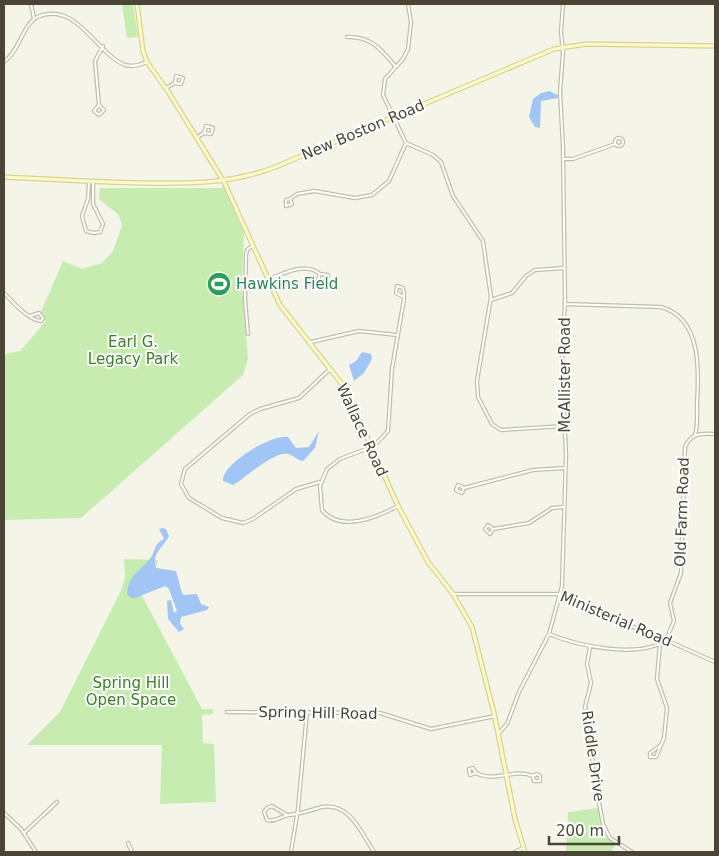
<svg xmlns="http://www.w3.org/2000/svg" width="719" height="856" font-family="'DejaVu Sans',sans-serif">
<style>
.green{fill:#c7ecaf}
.water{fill:#a1c6f6}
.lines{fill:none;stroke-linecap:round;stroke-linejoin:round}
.street-casing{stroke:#c2beaa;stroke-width:4.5}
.secondary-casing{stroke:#d9d295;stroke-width:5.5}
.street{stroke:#fff;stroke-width:2}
.secondary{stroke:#fffbc9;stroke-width:3}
.labels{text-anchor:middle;stroke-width:4;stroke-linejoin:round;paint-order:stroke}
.street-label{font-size:15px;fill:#4a4536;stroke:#fff}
.leisure-label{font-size:15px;fill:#27864d;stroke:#fff;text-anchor:start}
.park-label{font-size:15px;fill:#388124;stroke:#fff}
</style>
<rect width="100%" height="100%" fill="#f5f4e9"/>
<!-- green -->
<path class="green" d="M122,4H133L138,37L127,38Z
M100,188H224L244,232L242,287L248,359L243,375L81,518L4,520V354L20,351L45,322V316L41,312L63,261L82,269L102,263L113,251L122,226L119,215L99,199Z
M124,559L158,560L153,580L139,590L202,709H213V714L202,715L203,743L214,744L216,802L160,804L162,745H27L60,712L121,591L125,577Z
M599,808L604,835L615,845L611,852H566L568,812Z"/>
<!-- water -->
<path class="water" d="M549,91L558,95V98L541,101L540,128L535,127L529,117L533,99L541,93Z
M362,352L371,354L372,359L364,373L354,381L349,365L356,361Z
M319,431L315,448L303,461C297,460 293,455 288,454C274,451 245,478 233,485L223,481C221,464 272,434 288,437L296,448L309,447Z
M163,528L166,529L169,536C163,548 151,553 156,568L176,571L182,593L184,595L197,594L201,604L209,607L207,610L181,617L180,624L184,629L179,632L168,619L167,601L171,600L174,613L177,611L169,589L165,586L135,598H131L127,594C128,577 138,572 148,561C157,552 152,545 164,539L159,529Z"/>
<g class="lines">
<!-- street casing -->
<g class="street-casing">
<path id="street" d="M31,4L34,19
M408,4L411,22L408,49L403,59L385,79L383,95L406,143L433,155L441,162L453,196L483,241L491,297L477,381L478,397L492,424L501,430L564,426
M347,37C371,36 381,49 396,67
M4,62C20,50 22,26 37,17C77,0 96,54 125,65C132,67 140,65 147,62
M166,88L175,83L176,76L183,78L181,84L175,83
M99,105L104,110L99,115L94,111L99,105L95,61L103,46
M615 142a4 4 0 1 1 8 0a4 4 0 1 1-8 0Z
M196,138L204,133L211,134L213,128L206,126L204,133
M563,159H573L615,144
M89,182L88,199L82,216L86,231L94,233L100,232L103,224L93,204V182
M290,199L292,204L286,206V200L290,199L297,194L314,191L355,198L372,195L389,181L406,143
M268,279C284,274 305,261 320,274L318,279L320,282H327L328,275L320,274
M4,293C13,302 28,320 41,321L43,318L39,313L30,316
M491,300L512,293L526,276L535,270L564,268
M565,304L661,307C702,318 699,371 697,404C697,414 698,425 695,435
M248,334L245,300L246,255L247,250L253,245
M311,342L359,331L397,335
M320,482L296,489L253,519L243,523L222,518L189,498L181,484L185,469L250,414L260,409L299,398L329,370
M464,488L462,493L456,490L458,485L464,488L533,470L565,468
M398,506C378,517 340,533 322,510L320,486L327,469L340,459L374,446L388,431L392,369L404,299C404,295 404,291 403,288L397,286L396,293L404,297
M493,529L490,534L485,529L488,525L493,529L529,523L552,508L563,507
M453,594H557L593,613L648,632L715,662
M549,634C578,646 639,659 666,640L674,621L670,603L681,573L685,447C691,433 702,433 715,434
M660,643L657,679L667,708L664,738L656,757H650V753L661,745
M590,647L587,664L591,683L585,707L591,732L593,771L603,824L610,838L632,852
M227,712L380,713L431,729L495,716
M499,733L507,724L519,692L549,634L562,586L566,456L562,358L565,300L563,147L560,92L563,52L561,32L563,4
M476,773L470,775L469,769L473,768L476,773C495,783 514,768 533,776L537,774L540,776V781H534L533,776
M4,813L21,829L36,852
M287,815L272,806L267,808L264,812L267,820C275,823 280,816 289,815C301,814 311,810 322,807C350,802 362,834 374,852
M24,833L57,802
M128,843L132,852
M291,852L298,809L307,712
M515,852L523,848"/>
</g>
<!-- secondary casing -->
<g class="secondary-casing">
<path id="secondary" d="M137,4L143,51L147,62L169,93L224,182L280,305L345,388L398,506L428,562L453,594L472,627L494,713L515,819L525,852
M4,177C50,179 95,182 141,183C187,184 229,184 273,168L554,49L586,44L715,46"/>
</g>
<!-- street -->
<use href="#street" class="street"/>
<!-- secondary -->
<use href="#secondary" class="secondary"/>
</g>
<!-- icons -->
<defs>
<g id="stadium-disc" transform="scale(1.25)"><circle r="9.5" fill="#2e9e5b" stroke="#fff"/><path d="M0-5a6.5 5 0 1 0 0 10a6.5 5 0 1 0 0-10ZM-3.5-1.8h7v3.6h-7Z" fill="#fff"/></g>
</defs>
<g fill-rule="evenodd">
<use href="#stadium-disc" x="219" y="284"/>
</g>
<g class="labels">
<!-- street labels -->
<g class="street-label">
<text transform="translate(363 130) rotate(-23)" y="5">New Boston Road</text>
<text transform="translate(565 375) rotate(-90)" y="5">McAllister Road</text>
<text transform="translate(362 430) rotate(65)" y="5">Wallace Road</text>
<text transform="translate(682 512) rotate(-88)" y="5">Old Farm Road</text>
<text transform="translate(616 619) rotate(23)" y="5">Ministerial Road</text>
<text transform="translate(318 713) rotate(1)" y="5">Spring Hill Road</text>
<text transform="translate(593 756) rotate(82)" y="5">Riddle Drive</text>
</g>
<!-- leisure labels -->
<g class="leisure-label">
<text x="236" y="289">Hawkins Field</text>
</g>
<!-- park labels -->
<g class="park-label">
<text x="133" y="347">Earl G.<tspan x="133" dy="17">Legacy Park</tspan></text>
<text x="131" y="688">Spring Hill<tspan x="131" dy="17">Open Space</tspan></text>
</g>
</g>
<!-- border -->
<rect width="719" height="856" fill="none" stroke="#4a4536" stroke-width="10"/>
<!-- scale -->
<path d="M549 836v8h70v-8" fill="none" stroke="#4a4536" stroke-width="2.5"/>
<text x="556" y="836" font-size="15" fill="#4a4536" stroke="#ffffff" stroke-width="4" paint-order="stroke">200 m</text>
</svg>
